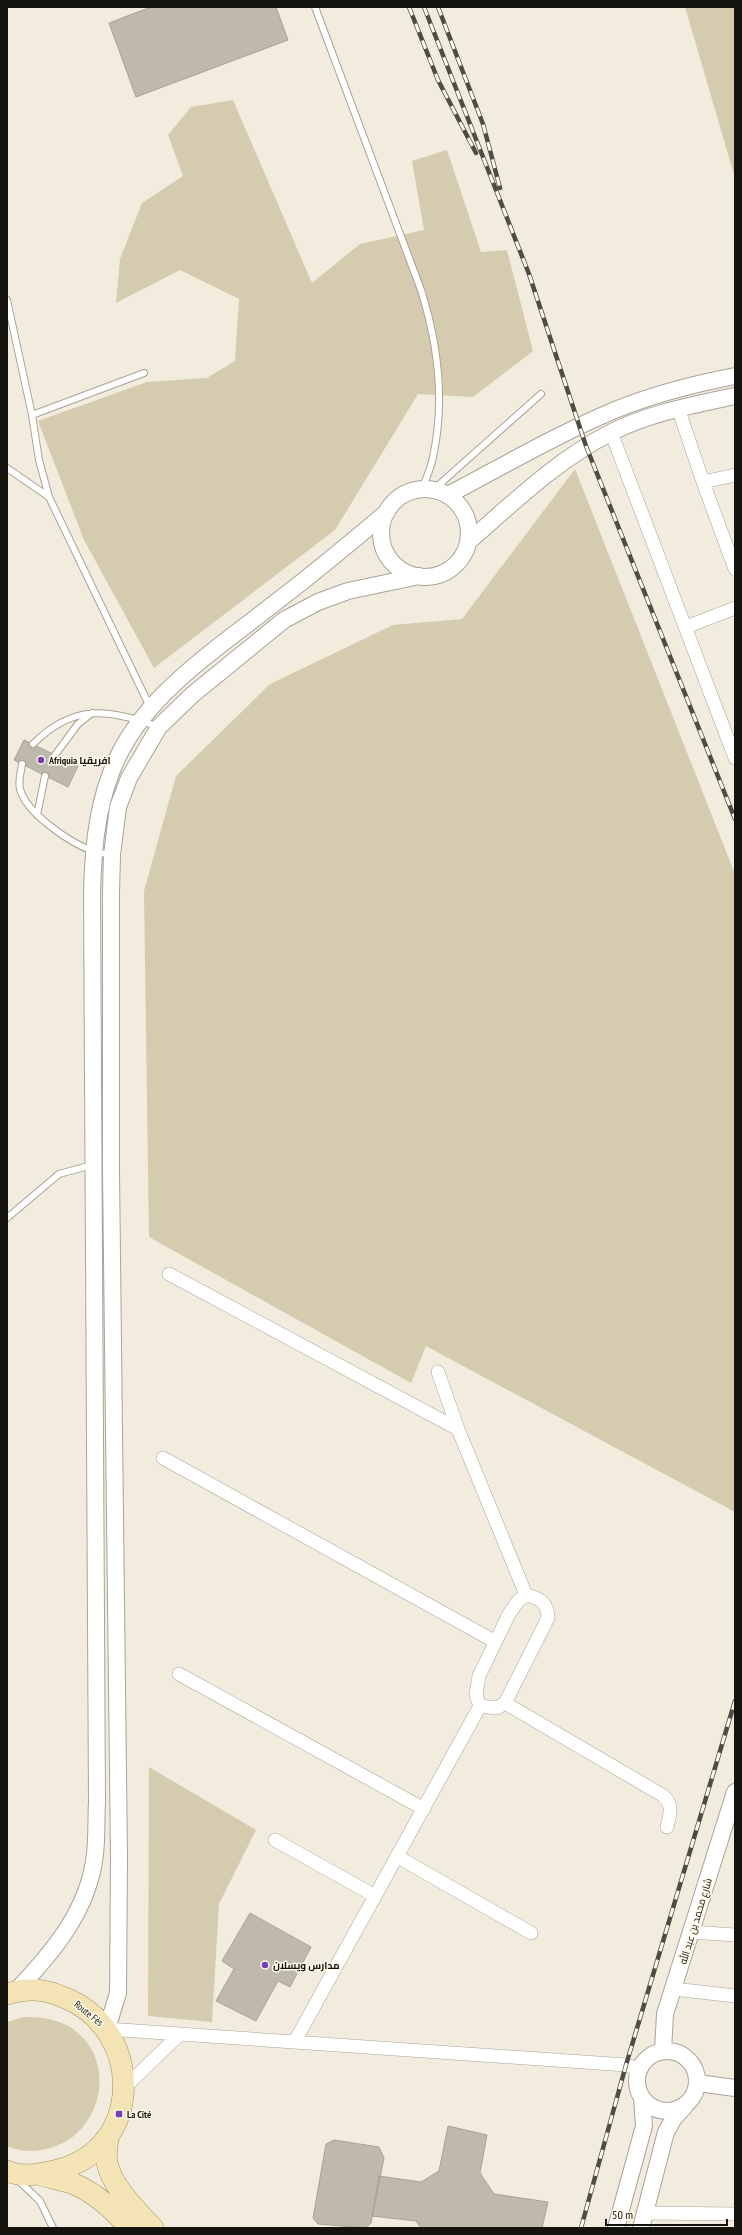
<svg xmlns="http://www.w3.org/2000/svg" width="742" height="2235" font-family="'PT Sans Narrow',Cairo,sans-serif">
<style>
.green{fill:#d5cbaf}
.building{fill:#beb9ab;stroke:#a7a395}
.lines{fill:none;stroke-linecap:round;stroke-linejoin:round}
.service-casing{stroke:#a9a497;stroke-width:8}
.minor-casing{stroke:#a9a497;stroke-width:14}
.tertiary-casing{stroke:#a9a497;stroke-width:18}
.primary-casing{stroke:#a18f5b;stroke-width:22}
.service{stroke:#fff;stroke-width:6}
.minor{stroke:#fff;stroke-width:13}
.tertiary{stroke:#fff;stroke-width:16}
.primary{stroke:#f4e4b5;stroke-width:21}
.rail-casing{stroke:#4e4c45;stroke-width:4.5}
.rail{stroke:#fef9ea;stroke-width:3;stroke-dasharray:9;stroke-linecap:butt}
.poi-dot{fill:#743fb6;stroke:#fef9ea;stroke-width:1.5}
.labels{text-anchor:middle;stroke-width:3;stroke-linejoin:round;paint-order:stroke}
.poi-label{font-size:10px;font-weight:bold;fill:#14130e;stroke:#fef9ea;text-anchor:start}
.street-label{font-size:10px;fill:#14130e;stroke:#fef9ea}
</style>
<rect width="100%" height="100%" fill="#f1ecdd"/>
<!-- green -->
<path class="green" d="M685,7H735V178Z
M233,100L312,283L360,244L424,230L412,161L447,150L481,252L507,250L533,351L473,397L418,394L335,530L154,668L84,540L38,421L147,382L207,378L235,361L239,299L180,270L116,303L120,259L142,203L183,176L168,135L191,107Z
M575,469L735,874V1512L426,1346L411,1383L149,1237L144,891L176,776L270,684L393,625L462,619Z
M149,1767L256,1830L219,1904L212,2022L148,2016Z
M24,2017C39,2017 53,2018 68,2026C121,2056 103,2138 46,2149C33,2152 19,2152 7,2146V2022Z"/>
<!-- building -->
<path class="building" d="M151,7H276L288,40L136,97L109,23Z
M24,740L78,766L68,787L14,760Z
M250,1913L311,1947L290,1987L278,1981L256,2021L216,2001L234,1969L222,1961Z
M448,2126L487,2135L480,2173L494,2194L548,2202L542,2228H421L416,2221L372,2216L379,2176L421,2182L439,2171Z
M334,2140L379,2147L384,2158L371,2223L366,2228L318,2224L313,2218L326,2144Z"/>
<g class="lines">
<!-- service casing -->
<g class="service-casing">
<path id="service" d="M315,7L421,290C438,344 445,402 433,457C431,468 426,479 422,489
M7,300L32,415L39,460L49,497L150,707
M32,415L144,373
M7,468L49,497
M433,490L541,394
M33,744C73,704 108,708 159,727
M55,755L78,724L92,713
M22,764C21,773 18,780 20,789C26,813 70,843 93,851C99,853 106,854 112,855
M37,815L45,776
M7,1218L59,1174L92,1165
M18,2180L40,2201L53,2228"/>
</g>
<!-- minor casing -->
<g class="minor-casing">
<path id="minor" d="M678,408L703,482L735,475
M611,432L735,758
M703,482L735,569
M686,627L735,608
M169,1274L458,1429
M163,1458L494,1641
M179,1674L424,1809
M505,1703L548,1618C548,1603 540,1598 526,1595
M480,1706L497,1708L505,1703L662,1795C674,1804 670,1814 667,1827
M275,1840L375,1896
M398,1857L531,1933
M691,1932L735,1935
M674,1989L735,1996
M107,2029L626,2065L639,2069
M295,2041L480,1706L476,1695L479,1676L509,1614L518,1601L526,1595L458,1429L438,1372
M124,2088L180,2034
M645,2213L735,2214"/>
</g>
<!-- tertiary casing -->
<g class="tertiary-casing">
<path id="tertiary" d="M381 533a44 44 0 1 1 88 0a44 44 0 1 1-88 0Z
M448,495C503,466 558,434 615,410C654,394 694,384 735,376
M468,542C513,503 557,460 610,433C649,413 693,405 735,396
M16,1991C53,1952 89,1910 95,1854C97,1837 96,1819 97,1802L92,894C93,853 96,812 111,773C137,701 210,654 267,609C308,578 348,545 387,512
M107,2029L118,1993L119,1859L111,1171V892L112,855L118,807L129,778L159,727L192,695L284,620L318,602L348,591L419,576
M637 2081a30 30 0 1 1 60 0a30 30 0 1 1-60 0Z
M663,2051L665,2014L735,1792
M698,2083L735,2088
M616,2228L644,2126L642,2098
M641,2228L666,2132L674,2118L685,2106"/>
</g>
<!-- primary casing -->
<g class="primary-casing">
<path id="primary" d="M7,1994C26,1988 45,1989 63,1997C144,2028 145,2148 58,2170C42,2174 23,2178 7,2171
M109,2135C107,2144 105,2153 107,2162C111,2186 137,2211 153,2228
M41,2175C52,2178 63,2180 74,2184C96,2193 114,2211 130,2228"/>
</g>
<!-- service -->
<use href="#service" class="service"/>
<!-- minor -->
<use href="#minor" class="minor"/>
<!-- tertiary -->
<use href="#tertiary" class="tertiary"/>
<!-- primary -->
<use href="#primary" class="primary"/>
<!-- rail casing -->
<g class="rail-casing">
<path id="rail" d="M409,7L438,80L476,153
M424,7L529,274L586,446L735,819
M438,7L483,124L500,188
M581,2228L626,2065L735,1701"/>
</g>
<!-- rail -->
<use href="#rail" class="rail"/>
</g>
<!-- markers -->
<g class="poi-dot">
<circle cx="41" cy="760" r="4"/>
<circle cx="265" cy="1965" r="4"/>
<rect x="115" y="2110" width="8" height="8" rx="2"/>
</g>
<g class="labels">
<!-- poi labels -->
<g class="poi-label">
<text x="49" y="764">Afriquia افريقيا</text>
<text x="273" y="1969">مدارس ويسلان</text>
<text x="127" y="2118">La Cité</text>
</g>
<!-- street labels -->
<g class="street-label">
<text transform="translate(695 1921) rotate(-73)" y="4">شارع محمد بن عبد الله</text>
<text transform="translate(89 2013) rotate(39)" y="4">Route Fès</text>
</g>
</g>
<!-- border -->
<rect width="742" height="2235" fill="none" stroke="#14130e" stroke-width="16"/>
<!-- scale -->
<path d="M606 2219v6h121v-6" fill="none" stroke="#14130e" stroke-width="2"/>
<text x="612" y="2219" font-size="12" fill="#14130e" stroke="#fef9ea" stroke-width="3" paint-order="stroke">50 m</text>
</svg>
